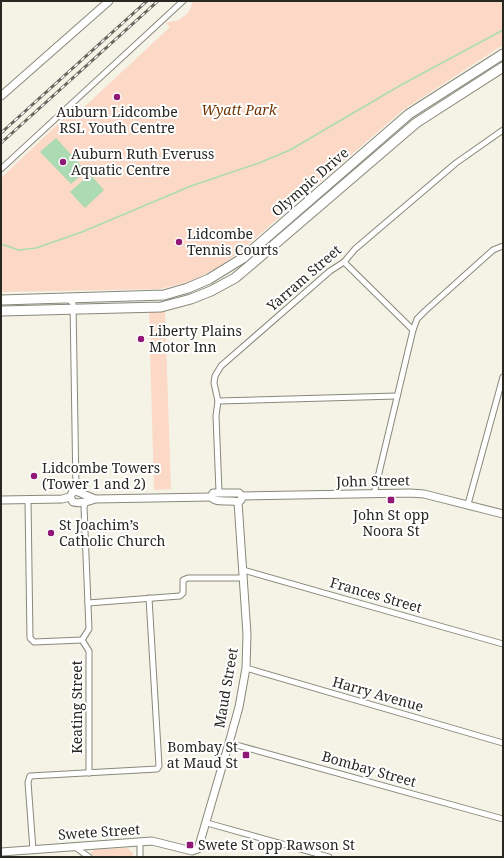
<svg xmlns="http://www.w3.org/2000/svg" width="504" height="858" font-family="'Noto Serif',serif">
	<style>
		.green { fill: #fbd9c6 }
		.water { fill: #acdbb3 }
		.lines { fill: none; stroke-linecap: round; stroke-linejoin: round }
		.stream { stroke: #acdbb3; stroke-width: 1.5 }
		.street-casing { stroke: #89887c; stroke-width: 7 }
		.secondary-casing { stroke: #89887c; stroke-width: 9 }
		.highway-casing { stroke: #89887c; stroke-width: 11 }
		.street { stroke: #fff; stroke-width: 5 }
		.secondary { stroke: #fff; stroke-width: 7 }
		.highway { stroke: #fff; stroke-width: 9 }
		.rail-casing { stroke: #67665e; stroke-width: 3 }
		.rail { stroke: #fff; stroke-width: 1.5; stroke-dasharray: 4.5; stroke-linecap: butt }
		.poi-dot { fill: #901877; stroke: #fff; stroke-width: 1.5 }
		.labels { text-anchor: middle; stroke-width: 4; stroke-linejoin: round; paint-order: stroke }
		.park-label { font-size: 14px; font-style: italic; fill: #703300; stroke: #fff }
		.poi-label { font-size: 14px; fill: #282722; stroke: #fff; text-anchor: start }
		.street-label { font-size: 14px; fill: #282722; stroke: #fff }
	</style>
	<rect width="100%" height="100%" fill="#f4f3e6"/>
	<g class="green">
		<path d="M193 1H503V45L403 110 237 254 212 271 188 282 160 289 1 292V178L78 105 82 109 170 27 166 23 179 20 189 12Z"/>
		<path d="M149 311H165L171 489 154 490Z"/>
		<path d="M127 848 133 853V857H95L90 853 95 849Z"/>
	</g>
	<g class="water">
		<path d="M56 138 86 171 71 184 40 152Z"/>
		<path d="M90 174 104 190 85 208 70 192Z"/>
	</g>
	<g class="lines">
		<path class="stream" d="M1 244 19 250 36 248 82 232 191 186 259 163 290 150 401 85 503 30"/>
		<defs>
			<g id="street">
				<path d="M1 169 183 1"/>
				<path d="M344 262 413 330 374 494"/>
				<path d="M67 299 73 303 76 491"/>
				<path d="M413 330 417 319 425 311 493 250 503 246"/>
				<path d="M218 401 397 396"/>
				<path d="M219 492 216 416 218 401 214 383 215 376 221 366 330 271 344 262 355 249 456 163 503 130"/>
				<path d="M28 500 30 638 34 642 82 640"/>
				<path d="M468 504 503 377"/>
				<path d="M243 570 503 644"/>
				<path d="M88 603 180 596 183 593V580L188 578H243"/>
				<path d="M82 640 89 629 84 507 86 502"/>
				<path d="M82 640 89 651V773"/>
				<path d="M246 668 503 743"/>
				<path d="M229 743 503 819"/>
				<path d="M207 823 329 857"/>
				<path d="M75 847 89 857"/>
				<path d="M33 850 28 782 30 776 157 769 159 766 149 598"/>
				<path d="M140 857V842"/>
			</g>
			<g id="secondary">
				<path d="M1 96 109 1"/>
				<path d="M242 496 410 493 424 494 503 514"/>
				<path d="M211 497C216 504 230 499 238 502L241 500"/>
				<path d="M211 497 213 493H239L242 496"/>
				<path d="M95 499C87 502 80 504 73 502L70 497 72 493 76 491 95 499 211 497"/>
				<path d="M1 500 62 499 70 497"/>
				<path d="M1 852 152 841 192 851 198 849 229 743 239 707 246 668 247 634 238 502"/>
			</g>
			<g id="highway">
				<path d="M1 300 164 295 188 288 209 279 243 258 409 114 503 54"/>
				<path d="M1 311 161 307 191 299 211 291 235 278 254 262 416 123 503 67"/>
			</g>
		</defs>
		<use href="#street" class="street-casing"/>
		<use href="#secondary" class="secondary-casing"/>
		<use href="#highway" class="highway-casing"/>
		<use href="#street" class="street"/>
		<use href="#secondary" class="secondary"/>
		<use href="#highway" class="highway"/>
		<defs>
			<g id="rail">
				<path d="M1 133 147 1"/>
				<path d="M1 143 158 1"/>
			</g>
		</defs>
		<use href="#rail" class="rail-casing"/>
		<use href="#rail" class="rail"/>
	</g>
	<g class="poi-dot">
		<circle cx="117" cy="97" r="4"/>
		<circle cx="63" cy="162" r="4"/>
		<circle cx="179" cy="242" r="4"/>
		<circle cx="141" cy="339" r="4"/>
		<circle cx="34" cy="476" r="4"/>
		<rect x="387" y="496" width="8" height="8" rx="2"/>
		<circle cx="51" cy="533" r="4"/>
		<rect x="242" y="751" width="8" height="8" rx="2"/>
		<rect x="186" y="841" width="8" height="8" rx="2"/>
	</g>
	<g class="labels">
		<g class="park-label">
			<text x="239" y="115">Wyatt Park</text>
		</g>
		<g class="poi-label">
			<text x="117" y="117" text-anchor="middle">Auburn Lidcombe<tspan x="117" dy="16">RSL Youth Centre</tspan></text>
			<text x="71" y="159">Auburn Ruth Everuss<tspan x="71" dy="16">Aquatic Centre</tspan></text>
			<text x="187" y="239">Lidcombe<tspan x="187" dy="16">Tennis Courts</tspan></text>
			<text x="149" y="336">Liberty Plains<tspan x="149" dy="16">Motor Inn</tspan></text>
			<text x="42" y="473">Lidcombe Towers<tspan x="42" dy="16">(Tower 1 and 2)</tspan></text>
			<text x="391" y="520" text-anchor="middle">John St opp<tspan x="391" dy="16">Noora St</tspan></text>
			<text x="59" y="530">St Joachim’s<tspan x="59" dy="16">Catholic Church</tspan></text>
			<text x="238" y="752" text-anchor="end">Bombay St<tspan x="238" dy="16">at Maud St</tspan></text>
			<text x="198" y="850">Swete St opp Rawson St</text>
		</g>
		<g class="street-label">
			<text transform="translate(310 182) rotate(-41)" y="5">Olympic Drive</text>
			<text transform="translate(304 278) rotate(-41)" y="5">Yarram Street</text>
			<text transform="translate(373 481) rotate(-1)" y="5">John Street</text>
			<text transform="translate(376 595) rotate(16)" y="5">Frances Street</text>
			<text transform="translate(226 688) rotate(-80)" y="5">Maud Street</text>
			<text transform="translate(378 694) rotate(16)" y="5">Harry Avenue</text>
			<text transform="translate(77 707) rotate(-90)" y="5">Keating Street</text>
			<text transform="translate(369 769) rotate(16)" y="5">Bombay Street</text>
			<text transform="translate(99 832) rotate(-4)" y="5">Swete Street</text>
		</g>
	</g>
	<rect width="504" height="858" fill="none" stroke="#282722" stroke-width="4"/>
</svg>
